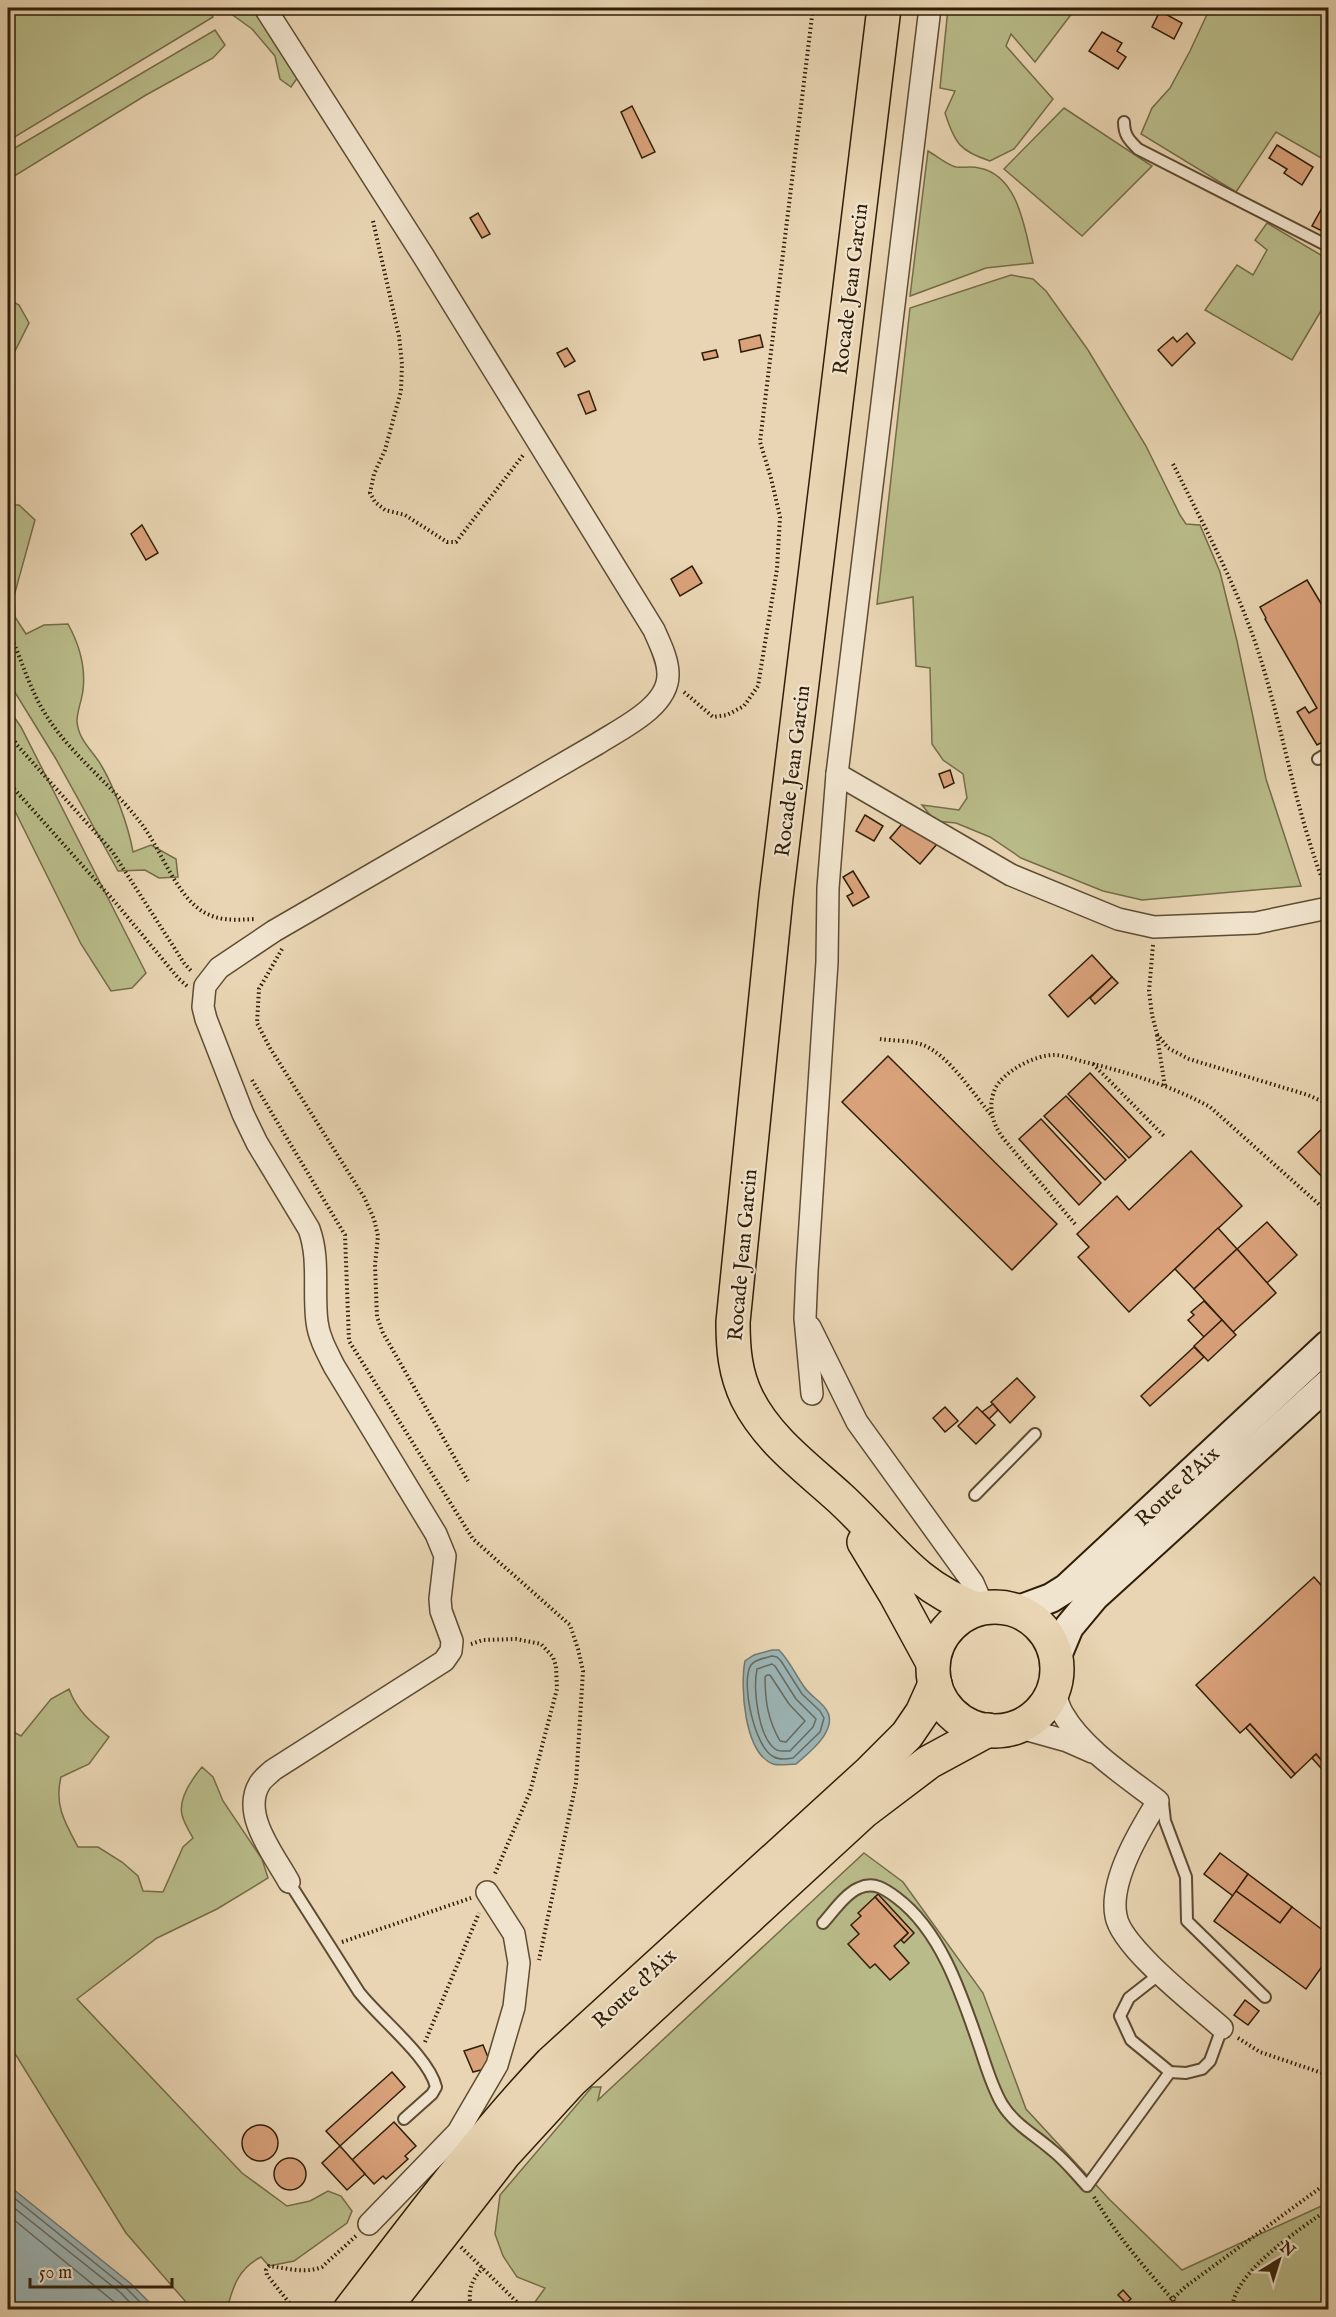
<svg xmlns="http://www.w3.org/2000/svg" width="1336" height="2317" font-family="'IM FELL English',serif">
	<style>
		.green { fill: #b9bc8a; stroke: #746d48; stroke-width: 1.5 }
		.water { fill: #9cb6b7; stroke: #707971; stroke-width: 1.5 }
		.lines { fill: none; stroke-linecap: round; stroke-linejoin: round }
		.shore { stroke: #666a5f; stroke-width: 1.5 }
		.building { fill: #daa27b; stroke: #2f1e07; stroke-width: 1.5 }
		.service-casing { stroke: #5e4c32; stroke-width: 14 }
		.minor-casing { stroke: #5e4c32; stroke-width: 24 }
		.secondary-casing { stroke: #2f1e07; stroke-width: 32 }
		.primary-casing { stroke: #2f1e07; stroke-width: 36 }
		.path { stroke: #2f1e07; stroke-width: 4; stroke-dasharray: 1.5 3; stroke-linecap: butt }
		.service { stroke: #f1e4ce; stroke-width: 10 }
		.minor { stroke: #f1e4ce; stroke-width: 21 }
		.secondary { stroke: #f1e4ce; stroke-width: 28 }
		.primary { stroke: #e9d5b3; stroke-width: 33 }
		.labels { text-anchor: middle; stroke-width: 4.5; stroke-linejoin: round; paint-order: stroke }
		.street-label { font-size: 21px; fill: #2f1e07; stroke: #f1e4ce }
	</style>
	<rect width="100%" height="100%" fill="#e9d5b3"/>
	<filter id="stains"><feTurbulence type="fractalNoise" baseFrequency=".00333" numOctaves="4"/><feColorMatrix values="0 0 0 0 .2 0 0 0 0 .09 0 0 0 0 .02 0 0 0 .5 -.17"/></filter>
	<radialGradient id="worn" r=".72"><stop offset=".6" stop-color="#630" stop-opacity="0"/><stop offset="1" stop-color="#630" stop-opacity=".3"/></radialGradient>
	<g class="green">
		<path d="M8 8H205L213 17 8 141Z"/>
		<path d="M223 8H258L298 77 291 87 280 79 275 56 252 29Z"/>
		<path d="M948 8H1076L1035 62 1011 34 1006 46 1053 99 1014 149 990 161C960 151 955 144 945 113L955 91 940 88Z"/>
		<path d="M1210 8H1328V153L1323 159 1276 132 1236 192 1141 134 1152 108 1170 88 1190 51Z"/>
		<path d="M215 30 225 45 213 58 146 95 8 180V152Z"/>
		<path d="M1064 108 1152 166 1082 236 1004 169Z"/>
		<path d="M928 151C937 156 947 165 956 167 964 168 972 166 979 168 1019 175 1025 231 1033 263L986 268 910 296Z"/>
		<path d="M1267 223 1321 255 1328 264V299L1292 360 1205 310 1237 265 1253 275 1267 250 1255 240Z"/>
		<path d="M1011 275 1033 279 1046 291 1088 350 1146 446 1180 515 1186 524 1200 525 1220 572 1237 641 1266 779 1301 886 1142 900 1103 891 1021 858 990 837 956 823 935 821 922 805 959 810 967 798 963 774 943 760 932 744 930 668 916 666 913 597 877 604 910 308Z"/>
		<path d="M8 299 19 305 29 323 8 365Z"/>
		<path d="M8 505H19L35 520 14 596 15 617 26 634 44 625 68 624C79 644 86 665 83 690 82 700 77 711 77 721 78 740 93 751 101 765 114 786 129 828 133 852L151 845 176 859 178 877 159 878 145 870 118 871 56 759 8 681Z"/>
		<path d="M8 708 21 727 146 973 132 988 111 991 81 944 8 797Z"/>
		<path d="M69 1689C77 1711 92 1723 109 1737L89 1764 61 1777C54 1805 65 1823 78 1847H98L122 1862 138 1876 143 1891 163 1892 183 1847 193 1838C189 1831 184 1823 182 1815 178 1798 192 1779 202 1767L213 1777 223 1801 262 1859 268 1878 217 1909 157 1938 77 1999 242 2173 287 2206 310 2201 328 2191 341 2196 352 2211 347 2223 294 2261 269 2266 261 2257C239 2268 233 2286 227 2309H192L126 2233 14 2052 8 2029V1729L21 1736 51 1699Z"/>
		<path d="M864 1853 903 1882 983 1993 1026 2109 1109 2199 1182 2270 1328 2203V2309H530L545 2288 517 2277 503 2256 495 2234 500 2195 592 2087H601L598 2100Z"/>
	</g>
	<g class="water">
		<path d="M772 1650H779C790 1661 796 1676 805 1688 811 1696 820 1701 825 1708 841 1728 810 1752 796 1764 789 1764 779 1766 773 1764 744 1753 740 1686 745 1661L754 1655Z"/>
		<path d="M8 2185 130 2283 156 2309H8Z"/>
	</g>
	<g class="lines">
		<g class="shore">
			<path d="M772 1656 777 1657 781 1661 802 1694 820 1711 824 1718 820 1732 793 1758C787 1759 779 1760 774 1757 755 1749 740 1682 751 1665 755 1659 766 1658 772 1656Z"/>
			<path d="M772 1664 775 1666 796 1699 816 1719 813 1727 790 1751C785 1751 779 1752 775 1749 758 1736 753 1689 757 1669Z"/>
			<path d="M767 1675H770L789 1704 805 1721 786 1742 780 1741C768 1720 765 1701 765 1677Z"/>
			<path d="M8 2193 126 2288 148 2310"/>
			<path d="M8 2203 121 2293 137 2310"/>
			<path d="M8 2215 124 2310"/>
		</g>
	</g>
	<g class="building">
		<path d="M1160 11 1182 23 1174 39 1152 27Z"/>
		<path d="M1102 32 1122 43 1117 51 1126 57 1118 69 1089 51Z"/>
		<path d="M632 106 655 152 642 158 621 112Z"/>
		<path d="M1277 145 1313 167 1302 185 1284 173 1287 169 1269 158Z"/>
		<path d="M1328 197V234L1312 226Z"/>
		<path d="M478 213 490 234 482 238 470 218Z"/>
		<path d="M1187 333 1195 343 1172 366 1158 350 1173 337 1177 342Z"/>
		<path d="M760 335 763 347 741 352 739 340Z"/>
		<path d="M567 348 575 361 565 367 557 353Z"/>
		<path d="M716 350 718 357 704 360 702 353Z"/>
		<path d="M589 391 596 410 586 414 578 395Z"/>
		<path d="M142 525 158 553 146 560 131 534Z"/>
		<path d="M692 566 702 583 680 596 671 579Z"/>
		<path d="M1307 580 1328 615V739L1317 745 1297 712 1305 707 1309 713 1317 708 1265 619 1266 618 1260 607Z"/>
		<path d="M950 770 954 783 944 788 939 774Z"/>
		<path d="M865 815 883 826 874 841 856 831Z"/>
		<path d="M907 818 937 844 920 864 890 838Z"/>
		<path d="M853 871 869 897 853 906 847 896 853 893 843 877Z"/>
		<path d="M1092 955 1112 977 1068 1017 1049 995Z"/>
		<path d="M1112 977 1118 983 1095 1004 1090 998Z"/>
		<path d="M888 1056 1057 1224 1012 1270 842 1102Z"/>
		<path d="M1090 1073 1151 1137 1129 1158 1068 1094Z"/>
		<path d="M1066 1096 1126 1160 1105 1180 1044 1116Z"/>
		<path d="M1041 1119 1101 1183 1079 1205 1019 1139Z"/>
		<path d="M1328 1123V1183L1298 1152Z"/>
		<path d="M1191 1151 1242 1206 1129 1312 1078 1257 1089 1247 1077 1234 1117 1196 1129 1210Z"/>
		<path d="M1267 1222 1297 1255 1267 1283 1237 1249Z"/>
		<path d="M1218 1228 1237 1249 1194 1289 1175 1269Z"/>
		<path d="M1237 1249 1276 1293 1233 1332 1194 1289Z"/>
		<path d="M1204 1301 1222 1320 1204 1337 1188 1320 1194 1315 1191 1312Z"/>
		<path d="M1222 1320 1236 1335 1208 1361 1194 1346Z"/>
		<path d="M1194 1347 1204 1357 1150 1406 1141 1396Z"/>
		<path d="M1017 1378 1035 1397 1010 1423 991 1402Z"/>
		<path d="M993 1404 998 1410 989 1419 982 1412Z"/>
		<path d="M945 1407 958 1421 945 1432 933 1418Z"/>
		<path d="M977 1407 995 1425 976 1444 958 1426Z"/>
		<path d="M1314 1577 1328 1593V1768L1316 1754 1295 1774 1250 1724 1240 1733 1196 1685Z"/>
		<path d="M1250 1724 1295 1774 1291 1778 1246 1728Z"/>
		<path d="M1316 1754 1328 1768V1776L1312 1758Z"/>
		<path d="M1220 1853 1248 1874 1233 1896 1204 1874Z"/>
		<path d="M1248 1874 1292 1907 1280 1923 1236 1891Z"/>
		<path d="M1236 1891 1280 1923 1292 1907 1328 1934V1958L1306 1989 1214 1921Z"/>
		<path d="M878 1894 914 1933 904 1943 901 1940 908 1933 875 1897Z"/>
		<path d="M875 1897 908 1933 894 1946 909 1963 890 1980 875 1964 870 1968 848 1944 859 1934 851 1925 861 1916 858 1913Z"/>
		<path d="M1245 2000 1259 2011 1248 2025 1234 2015Z"/>
		<path d="M483 2045 492 2067 473 2072 464 2051Z"/>
		<path d="M392 2072 405 2087 340 2146 326 2131Z"/>
		<path d="M394 2122 416 2146 405 2156 408 2159 386 2179 383 2176 374 2184 352 2160Z"/>
		<circle cx="260" cy="2143" r="18"/>
		<path d="M340 2146 365 2174 347 2190 322 2163Z"/>
		<circle cx="290" cy="2174" r="16"/>
		<path d="M1123 2290 1131 2299 1126 2303 1118 2295Z"/>
	</g>
	<g class="lines">
		<defs>
			<g id="service">
				<path d="M1124 122C1124 135 1129 140 1138 149L1328 246"/>
				<path d="M1318 759 1328 753"/>
				<path d="M975 1495 1035 1434"/>
				<path d="M1163 1803 1165 1821 1186 1877 1187 1921 1265 1997"/>
				<path d="M289 1882 359 1992C379 2018 429 2057 436 2087L432 2094 404 2119"/>
				<path d="M823 1923C833 1912 845 1894 859 1888 874 1881 885 1889 897 1898 942 1932 962 1996 980 2048 986 2066 992 2087 1002 2104 1014 2124 1035 2135 1052 2150 1065 2160 1076 2174 1087 2186L1170 2072"/>
				<path d="M1161 1973 1129 1998 1120 2016 1131 2040 1170 2072 1186 2073 1202 2069 1210 2061 1222 2028"/>
			</g>
			<g id="minor">
				<path d="M265 8 424 257 654 630C660 644 668 659 668 674 669 707 620 729 597 744L274 931 219 968 205 986 203 1007 206 1019 243 1114 257 1143 309 1229C320 1259 313 1291 317 1322 319 1338 327 1352 334 1366L436 1534 445 1556 440 1599 441 1611 452 1641 451 1651 444 1661 273 1770C269 1774 263 1778 260 1783 240 1814 275 1856 289 1882"/>
				<path d="M837 774 1011 875 1118 919 1154 927 1256 923 1328 908"/>
				<path d="M810 1327 857 1422 963 1569 973 1583 984 1608"/>
				<path d="M812 1394 805 1318 807 1271 827 962 828 888 837 774 930 8"/>
				<path d="M1054 1688C1056 1696 1058 1706 1063 1714 1083 1749 1127 1777 1158 1801 1140 1830 1109 1881 1116 1916 1121 1947 1196 2005 1222 2028"/>
				<path d="M1017 1727 1067 1741 1092 1752"/>
				<path d="M369 2224 458 2132 497 2065 514 2007 519 1963 514 1934 487 1892"/>
			</g>
			<g id="secondary">
				<path d="M1016 1611 1051 1598 1067 1588 1328 1345"/>
				<path d="M1056 1658 1069 1627 1094 1597 1328 1384"/>
			</g>
			<g id="primary">
				<path d="M884 8 776 897 733 1322C733 1349 735 1373 747 1398 768 1440 806 1467 840 1498 889 1543 910 1584 976 1609"/>
				<path d="M864 1542 896 1595 933 1663"/>
				<circle cx="995" cy="1669" r="62"/>
				<path d="M350 2310C415 2226 478 2140 551 2063L870 1772 907 1735 922 1713 935 1684"/>
				<path d="M383 2310 505 2153 571 2081 863 1812 929 1762 988 1730"/>
			</g>
		</defs>
		<use href="#service" class="service-casing"/>
		<use href="#minor" class="minor-casing"/>
		<use href="#secondary" class="secondary-casing"/>
		<use href="#primary" class="primary-casing"/>
		<g class="path">
			<path d="M373 221 399 336 402 364 401 391 385 450 374 474 370 493 375 502 385 510 405 515 447 542H456L524 454"/>
			<path d="M1173 464C1204 526 1238 588 1259 654 1284 731 1296 816 1327 891"/>
			<path d="M12 639C23 664 31 692 46 715 71 755 111 784 140 822 160 847 173 889 199 909 217 922 235 920 256 919"/>
			<path d="M684 692 713 717 727 715 744 706 758 686 777 569 780 517 771 478 760 442 813 8"/>
			<path d="M8 730 17 745 112 851 184 963 192 972"/>
			<path d="M8 782 115 902 179 979 187 986"/>
			<path d="M1153 945 1149 991 1152 1015 1157 1034 1168 1048 1189 1059 1308 1095 1328 1104"/>
			<path d="M282 949 259 989 257 1023 270 1048 364 1197 374 1219 378 1236 375 1265 377 1317 383 1333 468 1481"/>
			<path d="M1157 1035 1165 1087"/>
			<path d="M880 1039C893 1041 910 1040 923 1045 949 1055 974 1095 992 1116"/>
			<path d="M1093 1064 1165 1137"/>
			<path d="M252 1080 345 1235 349 1341 473 1539 570 1625 578 1649 583 1671 576 1783 539 1960"/>
			<path d="M1075 1224 1003 1138C992 1123 987 1105 996 1087 1006 1070 1035 1055 1054 1055 1064 1055 1076 1060 1085 1062 1127 1072 1172 1086 1210 1107L1322 1207 1328 1210"/>
			<path d="M471 1644 483 1640 516 1639 541 1644 553 1657 556 1666 557 1689 530 1792 494 1876"/>
			<path d="M342 1942 471 1898"/>
			<path d="M1238 2038 1260 2052 1328 2075"/>
			<path d="M425 2042 479 1913"/>
			<path d="M1094 2197C1118 2238 1150 2274 1182 2310"/>
			<path d="M461 2247 525 2310"/>
			<path d="M295 2310 267 2275 266 2270 269 2266C286 2268 305 2274 322 2267L357 2235"/>
			<path d="M471 2310C468 2292 470 2281 483 2268"/>
			<path d="M1161 2310 1185 2287 1328 2182"/>
			<path d="M1232 2310C1233 2271 1300 2230 1328 2209"/>
		</g>
		<use href="#service" class="service"/>
		<use href="#minor" class="minor"/>
		<use href="#secondary" class="secondary"/>
		<use href="#primary" class="primary"/>
	</g>
	<g class="labels">
		<g class="street-label">
			<text transform="translate(850 289) rotate(-83)" y="7">Rocade Jean Garcin</text>
			<text transform="translate(792 771) rotate(-83)" y="7">Rocade Jean Garcin</text>
			<text transform="translate(742 1255) rotate(-85)" y="7">Rocade Jean Garcin</text>
			<text transform="translate(1177 1486) rotate(-43)" y="7">Route d'Aix</text>
			<text transform="translate(634 1988) rotate(-43)" y="7">Route d'Aix</text>
		</g>
	</g>
	<rect width="1336" height="2317" fill="none" stroke="#e9d5b3" stroke-width="30"/>
	<rect x="9" y="9" width="1318" height="2299" fill="none" stroke="#2f1e07" stroke-width="3"/>
	<rect x="15" y="15" width="1306" height="2287" fill="none" stroke="#2f1e07" stroke-width="1.5"/>
	<g transform="translate(1279 2260) rotate(38)" stroke="#f1e4ce" stroke-width="4.5" paint-order="stroke">
	<path d="M0-4.5L10 22L0 15L-10 22Z" fill="#2f1e07"/>
	<text y="-9" font-size="16" font-weight="bold" text-anchor="middle" fill="#2f1e07">N</text>
	</g>
	<path d="M30 2278v9h142v-9" fill="none" stroke="#2f1e07" stroke-width="3"/>
	<text x="39" y="2278" font-size="18" fill="#2f1e07" stroke="#f1e4ce" stroke-width="4.5" paint-order="stroke">50 m</text>
	<rect width="100%" height="100%" filter="url(#stains)"/>
	<rect width="100%" height="100%" fill="url(#worn)"/>
</svg>
